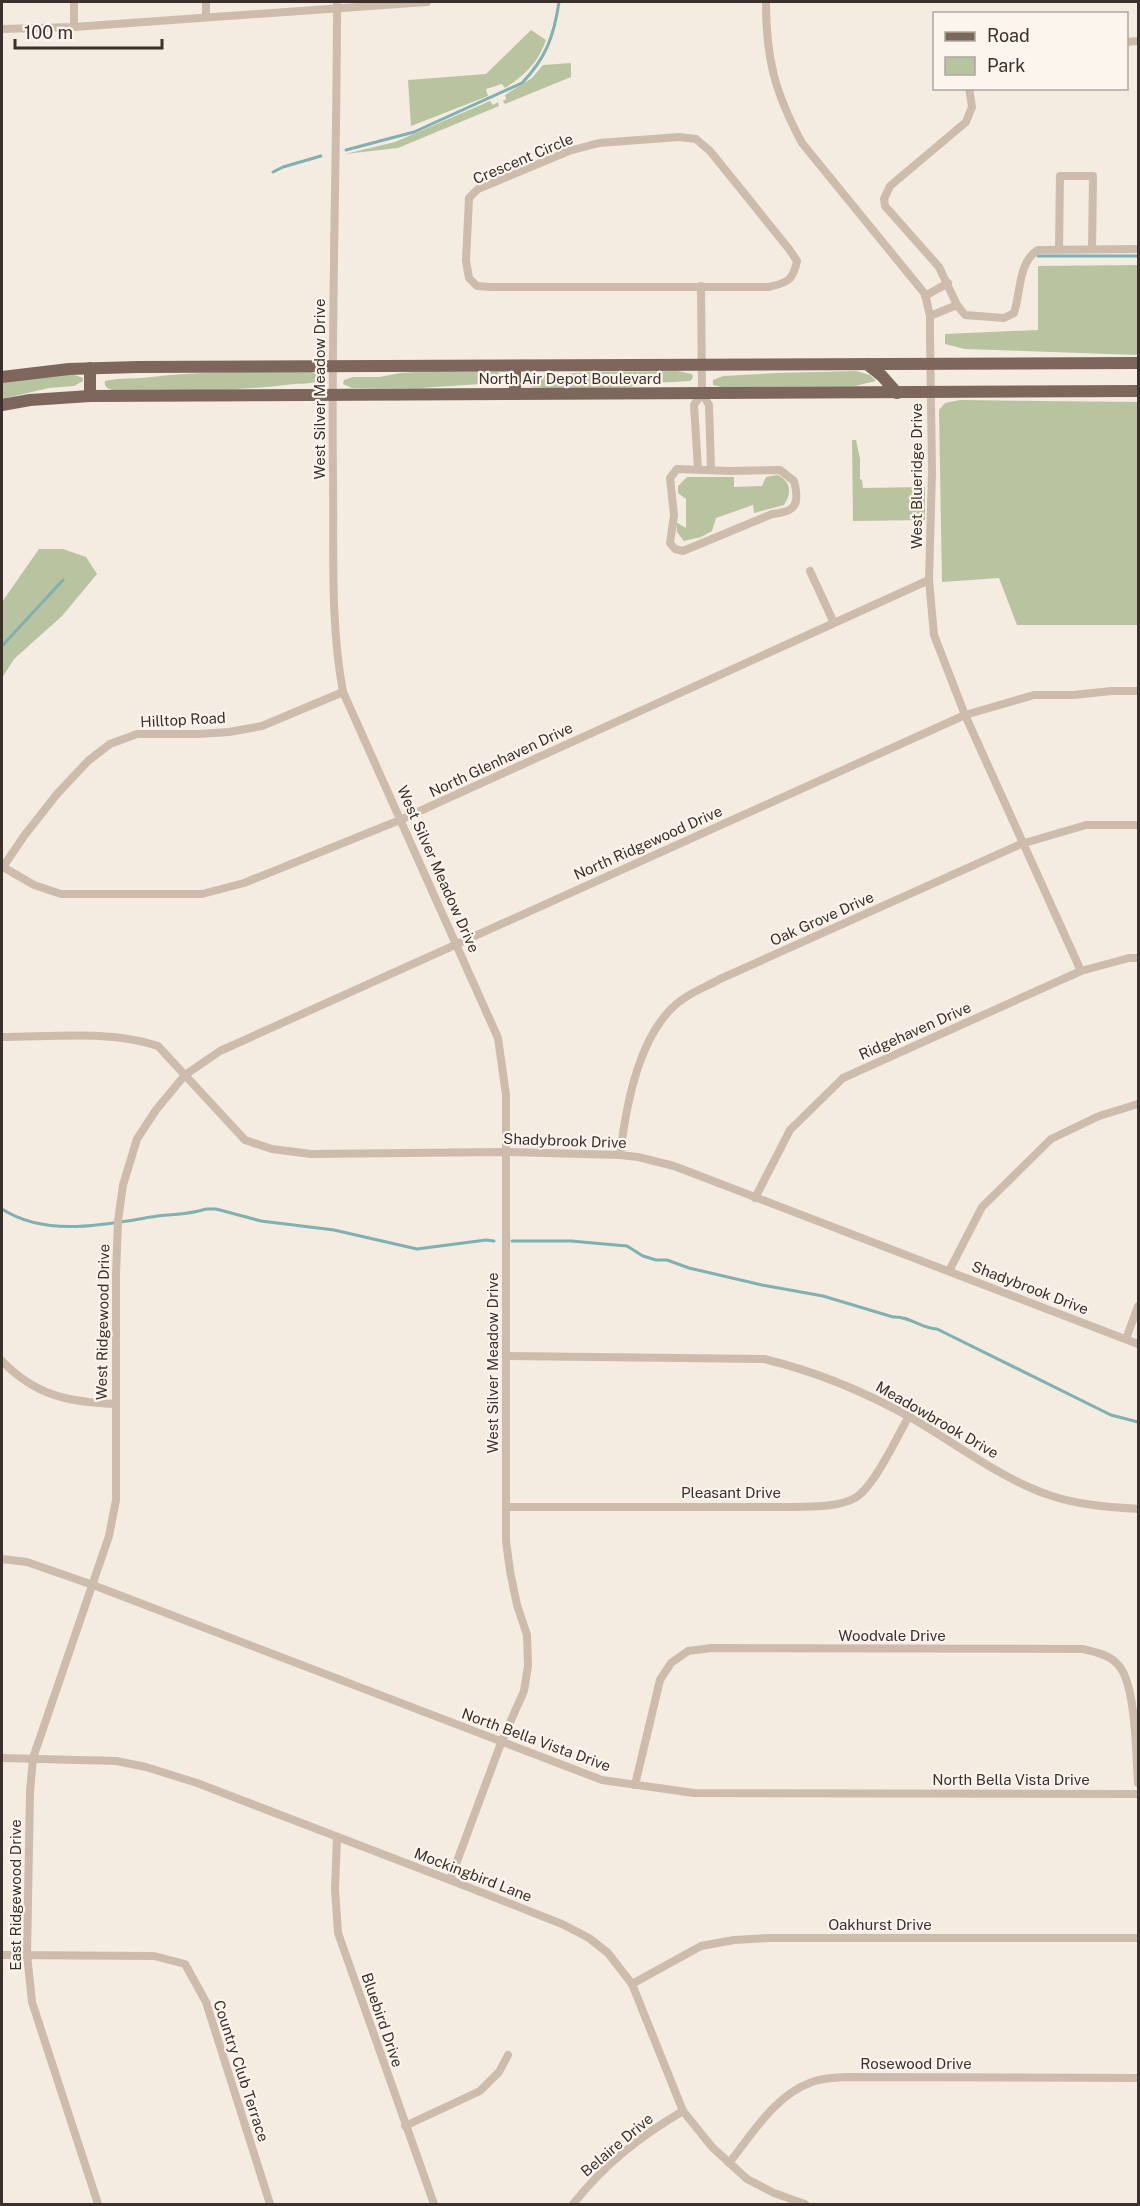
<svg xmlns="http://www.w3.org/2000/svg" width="1140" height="2206" font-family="'Public Sans',sans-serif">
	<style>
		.green { fill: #b8c4a0 }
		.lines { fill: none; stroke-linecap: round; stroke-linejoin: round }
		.stream { stroke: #7fb0b2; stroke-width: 3 }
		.minor { stroke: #cdbbac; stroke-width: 8 }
		.primary { stroke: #7d675c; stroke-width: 12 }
		.labels { text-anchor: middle; stroke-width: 4.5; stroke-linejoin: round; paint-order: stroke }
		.street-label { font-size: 15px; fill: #3b302b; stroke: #fbf5ee }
	</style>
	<rect width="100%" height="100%" fill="#f4ebe1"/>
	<g class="green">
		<path d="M531 30 546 40C538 63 525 75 505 88L502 84 486 89 488 96 411 126 408 80 486 74Z"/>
		<path d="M571 63V77L505 104 503 101 506 99 505 95 532 78 543 65Z"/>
		<path d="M490 101 493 105 498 102 499 106 398 148 345 154 395 142Z"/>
		<path d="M1138 265V355L965 349 945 344V334L1038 330V266Z"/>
		<path d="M430 371 498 372 506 379 496 383 420 388H352L343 384 344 380 353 377H379L401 373Z"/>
		<path d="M678 371 692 374 693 378 690 381 654 383 628 387 545 388 531 387 525 381 530 377 536 376 589 372Z"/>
		<path d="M856 371 870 375 876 381 855 386 721 387 713 385V380L723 376 777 373Z"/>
		<path d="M311 372 321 376 322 380C310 385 298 383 285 385 228 392 170 390 112 390 107 388 104 387 105 381 117 378 129 379 142 378 198 371 254 372 311 372Z"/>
		<path d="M72 374 83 378V381L74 386 49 388 2 399V382Z"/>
		<path d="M960 400 1138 402V625H1017L999 578 942 582 939 410 945 403Z"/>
		<path d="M852 440H856L860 459V479L862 480 863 488 925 487V520L853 521Z"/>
		<path d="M778 475C791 482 792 493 784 505L754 513 753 505 716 518 712 531 701 537 684 541 677 532 676 522 686 528V499L678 493V486L687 477H734V487L762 486 766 477Z"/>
		<path d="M39 549H63L86 557 97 574 62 616 14 659 2 678V602Z"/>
	</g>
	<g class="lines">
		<g class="stream">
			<path d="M346 150 414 132 522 83C546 58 554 36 559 2"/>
			<path d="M273 172 283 167 321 156"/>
			<path d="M1038 256H1138"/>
			<path d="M2 646 63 580"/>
			<path d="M2 1209C45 1237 103 1225 151 1217 170 1214 189 1215 206 1209H216L261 1221 334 1230 417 1249 486 1240 494 1241"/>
			<path d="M512 1241H571L627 1246 643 1256 656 1260H667L689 1268 762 1285 823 1296 893 1317C910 1316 920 1328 937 1329L1111 1415 1138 1422"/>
		</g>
		<g class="minor">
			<path d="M206 2V16"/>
			<path d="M337 2C337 160 331 320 333 479 334 549 330 622 343 692L498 1038 506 1095V1541L510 1571 517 1605 527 1635 528 1666 524 1691 501 1743 450 1880"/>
			<path d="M766 2C766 59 775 93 802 143L925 294 930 316V336L932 472 929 580 934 635 965 715 1081 971"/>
			<path d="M74 27V2"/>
			<path d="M2 29 74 27 427 2"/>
			<path d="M1126 42 1138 41"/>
			<path d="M969 88 972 107 966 122 890 186 884 199 885 206 939 267 957 305 965 315 1004 318 1014 313C1021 292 1018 262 1038 250L1138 249"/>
			<path d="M679 137 696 139 710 151 789 249 797 261C793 281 787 283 768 287H490L477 286 469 278 466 261 469 198 478 189 569 151 599 143Z"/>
			<path d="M1059 249 1060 176H1093L1092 249"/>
			<path d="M701 286 702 393"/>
			<path d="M925 296 948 283"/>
			<path d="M930 316 957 305"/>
			<path d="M702 393 709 405 711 469"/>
			<path d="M677 469 731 471 780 470 794 481C800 504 796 512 772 514L683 551 675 549 670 543 674 515 670 478Z"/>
			<path d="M698 469 694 405 702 393"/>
			<path d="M810 571 834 623"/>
			<path d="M3 867 24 836 57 794 88 761 110 744 137 734H198L229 732 262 726 343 692"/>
			<path d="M2 868 3 867 34 885 61 894H202L244 883 400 820 929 580"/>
			<path d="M2 1037C50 1037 112 1030 158 1046L245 1140 272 1149 311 1154 505 1152 620 1155 638 1157 674 1166 1138 1344"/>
			<path d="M620 1155C626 1106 639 1029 683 999 694 991 708 986 720 979L1021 844 1086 825H1138"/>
			<path d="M755 1198 790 1130 843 1078 1081 971 1129 958H1138"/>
			<path d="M949 1271 982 1207 1051 1139 1099 1116 1138 1104"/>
			<path d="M1126 1339 1138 1306"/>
			<path d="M506 1356 764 1359C814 1371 863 1391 908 1416 956 1443 1000 1479 1052 1496 1079 1505 1110 1507 1138 1509"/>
			<path d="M2 1361C36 1396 69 1402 115 1404"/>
			<path d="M507 1507H790C810 1506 836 1508 855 1498 874 1487 897 1437 909 1416"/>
			<path d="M2 1559 27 1562 93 1585 602 1780 694 1793 1138 1794"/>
			<path d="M2 1758 116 1761 146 1767 197 1783 450 1880 562 1924 589 1938 608 1953 632 1984 683 2111 712 2147 747 2179 774 2193 805 2204"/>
			<path d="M635 1785 660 1680 671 1663 688 1651 712 1648 1082 1649C1096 1652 1111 1655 1120 1667 1136 1689 1136 1754 1138 1783"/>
			<path d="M337 1838 335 1889 338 1933 434 2204"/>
			<path d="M2 1955 154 1956 185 1964 206 2002 270 2204"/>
			<path d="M632 1984 701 1946 734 1940 770 1938H1138"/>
			<path d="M405 2126 480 2091 499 2072 508 2055"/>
			<path d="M729 2163C753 2133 775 2095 812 2082 822 2078 835 2078 845 2077L1138 2078"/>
			<path d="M98 2204 32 2002 27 1954 30 1792 33 1758 109 1536 116 1500V1275L118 1221 123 1185 137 1139 156 1110 185 1075 220 1051 965 715 1034 695H1073L1112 691H1138"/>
			<path d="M573 2204C605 2164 639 2137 683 2111"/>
		</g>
		<g class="primary">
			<path d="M867 364 882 376 897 393"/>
			<path d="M515 366V394"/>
			<path d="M90 368V396"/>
			<path d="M2 377 69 369 137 367 1138 363"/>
			<path d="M2 405 30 400 90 396 1138 391"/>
		</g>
	</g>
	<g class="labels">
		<g class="street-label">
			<text transform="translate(523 159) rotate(-23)" y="5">Crescent Circle</text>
			<text x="570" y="384">North Air Depot Boulevard</text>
			<text transform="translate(320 389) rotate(-90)" y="5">West Silver Meadow Drive</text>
			<text transform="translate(917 476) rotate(-90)" y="5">West Blueridge Drive</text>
			<text transform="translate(183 720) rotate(-3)" y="5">Hilltop Road</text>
			<text transform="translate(501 760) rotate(-25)" y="5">North Glenhaven Drive</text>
			<text transform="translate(648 843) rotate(-24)" y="5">North Ridgewood Drive</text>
			<text transform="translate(438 869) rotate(66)" y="5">West Silver Meadow Drive</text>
			<text transform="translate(822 919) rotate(-24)" y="5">Oak Grove Drive</text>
			<text transform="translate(915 1031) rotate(-24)" y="5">Ridgehaven Drive</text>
			<text transform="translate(565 1141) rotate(2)" y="5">Shadybrook Drive</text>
			<text transform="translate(1030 1288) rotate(21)" y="5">Shadybrook Drive</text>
			<text transform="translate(103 1322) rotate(-89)" y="5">West Ridgewood Drive</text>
			<text transform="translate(493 1363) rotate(-90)" y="5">West Silver Meadow Drive</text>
			<text transform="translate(937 1420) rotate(30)" y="5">Meadowbrook Drive</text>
			<text x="731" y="1498">Pleasant Drive</text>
			<text x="892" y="1641">Woodvale Drive</text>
			<text transform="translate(536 1740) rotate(20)" y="5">North Bella Vista Drive</text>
			<text x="1011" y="1785">North Bella Vista Drive</text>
			<text transform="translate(473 1875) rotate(21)" y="5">Mockingbird Lane</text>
			<text transform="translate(16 1895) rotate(-90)" y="5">East Ridgewood Drive</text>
			<text x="880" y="1930">Oakhurst Drive</text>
			<text transform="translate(382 2020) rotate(71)" y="5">Bluebird Drive</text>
			<text x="916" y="2069">Rosewood Drive</text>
			<text transform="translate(241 2071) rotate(72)" y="5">Country Club Terrace</text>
			<text transform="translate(617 2145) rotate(-40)" y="5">Belaire Drive</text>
		</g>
	</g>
	<rect width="1140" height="2206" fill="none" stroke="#3b302b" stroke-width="6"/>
	<rect x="933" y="12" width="195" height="78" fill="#fbf5ee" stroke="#aea6a0" stroke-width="1.5"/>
	<rect x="945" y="32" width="30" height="9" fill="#7d675c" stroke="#aea6a0" stroke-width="1.5"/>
	<text x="987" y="42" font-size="18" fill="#3b302b">Road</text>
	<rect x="945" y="57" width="30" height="18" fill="#b8c4a0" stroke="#aea6a0" stroke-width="1.5"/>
	<text x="987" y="72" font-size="18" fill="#3b302b">Park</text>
	<path d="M15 39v9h147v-9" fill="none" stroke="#3b302b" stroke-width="3"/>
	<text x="24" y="39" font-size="18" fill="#3b302b" stroke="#fbf5ee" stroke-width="4.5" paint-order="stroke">100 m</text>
</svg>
